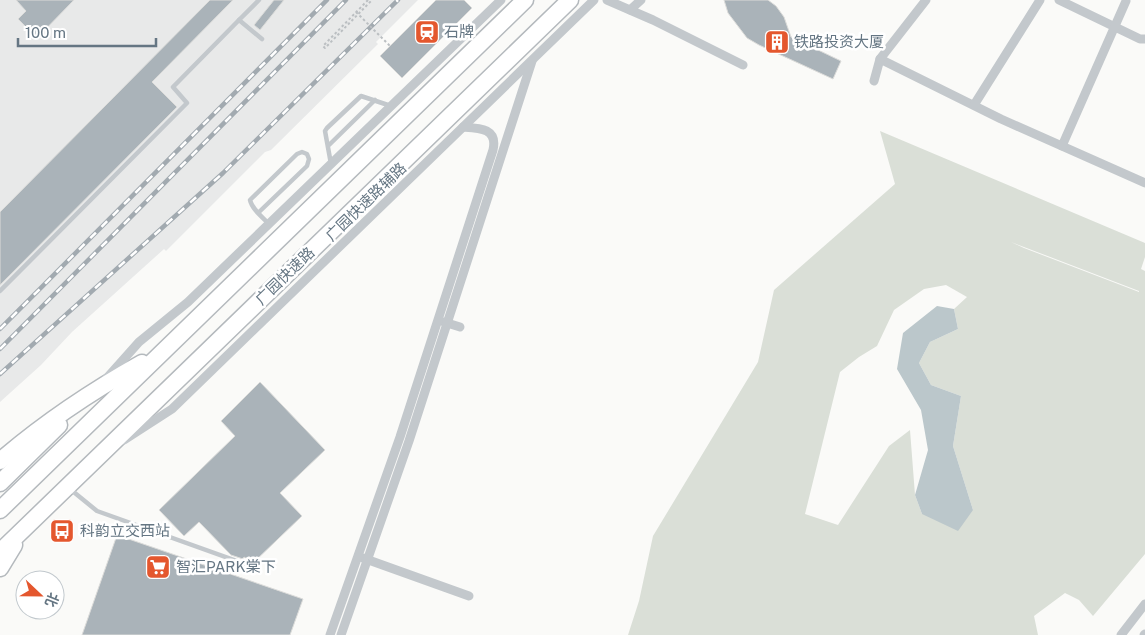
<svg xmlns="http://www.w3.org/2000/svg" width="1145" height="635" font-family="'Public Sans','Noto Sans SC',sans-serif">
	<style>
		.built { fill: #e8e9e9 }
		.green { fill: #dadfd7; fill-rule: evenodd }
		.water { fill: #bbc7cb }
		.building { fill: #aab3b9; stroke: #dcdcda }
		.lines { fill: none; stroke-linecap: round; stroke-linejoin: round }
		.highway-casing { stroke: #b4b9bd; stroke-width: 19 }
		.path { stroke: #bbbfc2; stroke-width: 2; stroke-dasharray: 2.5 2.5; stroke-linecap: butt }
		.lane { stroke: #c3c8cc; stroke-width: 4.5 }
		.street { stroke: #c3c8cc; stroke-width: 9 }
		.highway { stroke: #fff; stroke-width: 16 }
		.rail-casing { stroke: #a2aab0; stroke-width: 4.5 }
		.rail { stroke: #fff; stroke-width: 2.5; stroke-dasharray: 8; stroke-linecap: butt }
		.path-bridge { stroke: #bbbfc2; stroke-width: 2; stroke-dasharray: 2.5 2.5; stroke-linecap: butt }
		.labels { text-anchor: middle; stroke-width: 5; stroke-linejoin: round; paint-order: stroke }
		.poi-label { font-size: 15px; fill: #657683; stroke: #fff; text-anchor: start }
		.street-label { font-size: 15px; fill: #657683; stroke: #fff }
	</style>
	<rect width="100%" height="100%" fill="#fafaf8"/>
	<path class="built" d="M0 0H418L376 42 378 44 271 150 265 152 166 251 164 249 72 332 41 365 0 402Z"/>
	<path class="green" d="M880 131 1145 243V257L1141 269 1145 271V554L1093 616 1079 600 1065 593 1034 616 1038 635H628L639 601 653 536 758 362 774 290 895 184ZM1011 242 1139 291V292L1024 248ZM946 285 967 297 954 309 958 329 930 342 919 363 931 385 961 396 953 446 973 510 922 514 915 495 910 430 889 446 838 525 805 514 840 372 859 357 877 346 894 310 924 289Z"/>
	<path class="water" d="M937 306 954 309 958 329 930 342 919 363 931 385 961 396 953 446 973 510 958 531 922 514 915 495 928 450 921 410 897 369 903 333Z"/>
	<g class="building">
		<path d="M16 0H74L37 38 18 19 26 11Z"/>
		<path d="M210 0H233L152 82 177 107 0 285V212Z"/>
		<path d="M274 0H284L260 30 254 25Z"/>
		<path d="M436 0H464L472 8 402 78 380 56Z"/>
		<path d="M724 0H768L776 6 784 17 791 37 841 61 833 79 759 45 747 38 728 13Z"/>
		<path d="M260 382 325 450 280 493 302 516 253 563 244 557 243 559 231 555 199 522 184 536 159 510 235 436 221 421Z"/>
		<path d="M117 535 303 599 290 635H82Z"/>
	</g>
	<g class="lines">
		<defs>
			<g id="highway">
				<path d="M0 461C44 423 92 391 142 363"/>
				<path d="M0 483 59 425"/>
				<path d="M0 510 525 0"/>
				<path d="M0 552 570 0"/>
				<path d="M0 568 14 545"/>
			</g>
		</defs>
		<use href="#highway" class="highway-casing"/>
		<path class="path" d="M368 0 323 46 325 48 372 0"/>
		<g class="lane">
			<path d="M259 0 239 20 262 39"/>
			<path d="M329 145 375 100"/>
			<path d="M331 164 325 131 327 128 361 96 391 106"/>
			<path d="M258 213 307 166 309 159 307 154 302 152 297 154 250 200C252 209 262 217 269 224"/>
			<path d="M0 291 187 103 173 87 239 20"/>
			<path d="M70 489 97 511 256 568"/>
		</g>
		<g class="street">
			<path d="M607 0 653 20 743 65"/>
			<path d="M1059 0 1140 39H1145"/>
			<path d="M630 10 641 0"/>
			<path d="M880 59 1001 119 1145 183"/>
			<path d="M874 81 880 59 926 0"/>
			<path d="M974 105 1040 0"/>
			<path d="M1062 146 1126 1"/>
			<path d="M444 322 460 327"/>
			<path d="M106 379 139 342 188 302 501 0"/>
			<path d="M124 440 172 409 594 0"/>
			<path d="M363 558 469 596"/>
			<path d="M330 635 400 437 493 150C498 128 479 128 463 127"/>
			<path d="M341 635 409 441 532 61"/>
			<path d="M1121 635 1145 604"/>
			<path d="M1144 635 1145 634"/>
		</g>
		<use href="#highway" class="highway"/>
		<defs>
			<g id="rail">
				<path d="M0 329 327 0"/>
				<path d="M0 349 346 0"/>
				<path d="M0 374 223 173 398 0"/>
			</g>
		</defs>
		<use href="#rail" class="rail-casing"/>
		<use href="#rail" class="rail"/>
		<path class="path-bridge" d="M356 12 390 46"/>
	</g>
	<defs>
		<symbol id="station-square" viewBox="-11 -11 22 22"><rect x="-9" y="-9" width="18" height="18" rx="4" fill="#e4572e" stroke="#fff"/><path d="M-3-6H3Q5-6 5-4V2Q5 4 3 4L4.5 6H3L1.5 4h-3L-3 6H-4.5L-3 4Q-5 4-5 2V-4Q-5-6-3-6ZM-3.5-4v3h7v-3ZM-3.5 1v1.5H-2V1ZM2 1v1.5H3.5V1Z" fill="#fff"/></symbol>
		<symbol id="building-square" viewBox="-11 -11 22 22"><rect x="-9" y="-9" width="18" height="18" rx="4" fill="#e4572e" stroke="#fff"/><path d="M-4-6H4V6H1V3H-1V6H-4ZM-2.5-4.3h1.7v1.8h-1.7ZM.8-4.3h1.7v1.8H.8ZM-2.5-1h1.7V.8h-1.7ZM.8-1h1.7V.8H.8Z" fill="#fff"/></symbol>
		<symbol id="bus-square" viewBox="-11 -11 22 22"><rect x="-9" y="-9" width="18" height="18" rx="4" fill="#e4572e" stroke="#fff"/><path d="M-5-6H5V4H4V6H2V4H-2V6H-4V4H-5ZM-3.5-4V0h7V-4ZM-3.5 1.2v1.5H-2V1.2ZM2 1.2v1.5H3.5V1.2Z" fill="#fff"/></symbol>
		<symbol id="supermarket-square" viewBox="-11 -11 22 22"><rect x="-9" y="-9" width="18" height="18" rx="4" fill="#e4572e" stroke="#fff"/><path d="M-6-5.5h2.5l.6 2H6L4.5 2H-2.5L-4.4-4H-6ZM-1.5 3.2a1.3 1.3 0 1 0 .1 0ZM3 3.2a1.3 1.3 0 1 0 .1 0Z" fill="#fff"/></symbol>
	</defs>
	<g fill-rule="evenodd">
		<use href="#station-square" x="413" y="18" width="28" height="28"/>
		<use href="#building-square" x="763" y="28" width="28" height="28"/>
		<use href="#bus-square" x="48" y="517" width="28" height="28"/>
		<use href="#supermarket-square" x="144" y="553" width="28" height="28"/>
	</g>
	<g class="labels">
		<g class="poi-label">
			<text x="444" y="37">石牌</text>
			<text x="794" y="47">铁路投资大厦</text>
			<text x="80" y="536">科韵立交西站</text>
			<text x="176" y="572">智汇PARK棠下</text>
		</g>
		<g class="street-label">
			<text transform="translate(366 202) rotate(-44)" y="5">广园快速路辅路</text>
			<text transform="translate(285 276) rotate(-44)" y="5">广园快速路</text>
		</g>
	</g>
	<g transform="translate(40 595) rotate(112)"><circle r="24" fill="#ffffff" stroke="#c1c8cd"/>
	<path d="M0-4L9 19L0 12L-9 19Z" fill="#e4572e"/>
	<text y="-8" font-size="14" font-weight="bold" text-anchor="middle" fill="#657683">北</text>
	</g>
	<path d="M18 38v8h138v-8" fill="none" stroke="#657683" stroke-width="2.5"/>
	<text x="25" y="38" font-size="15" fill="#657683" stroke="#ffffff" stroke-width="4" paint-order="stroke">100 m</text>
</svg>
